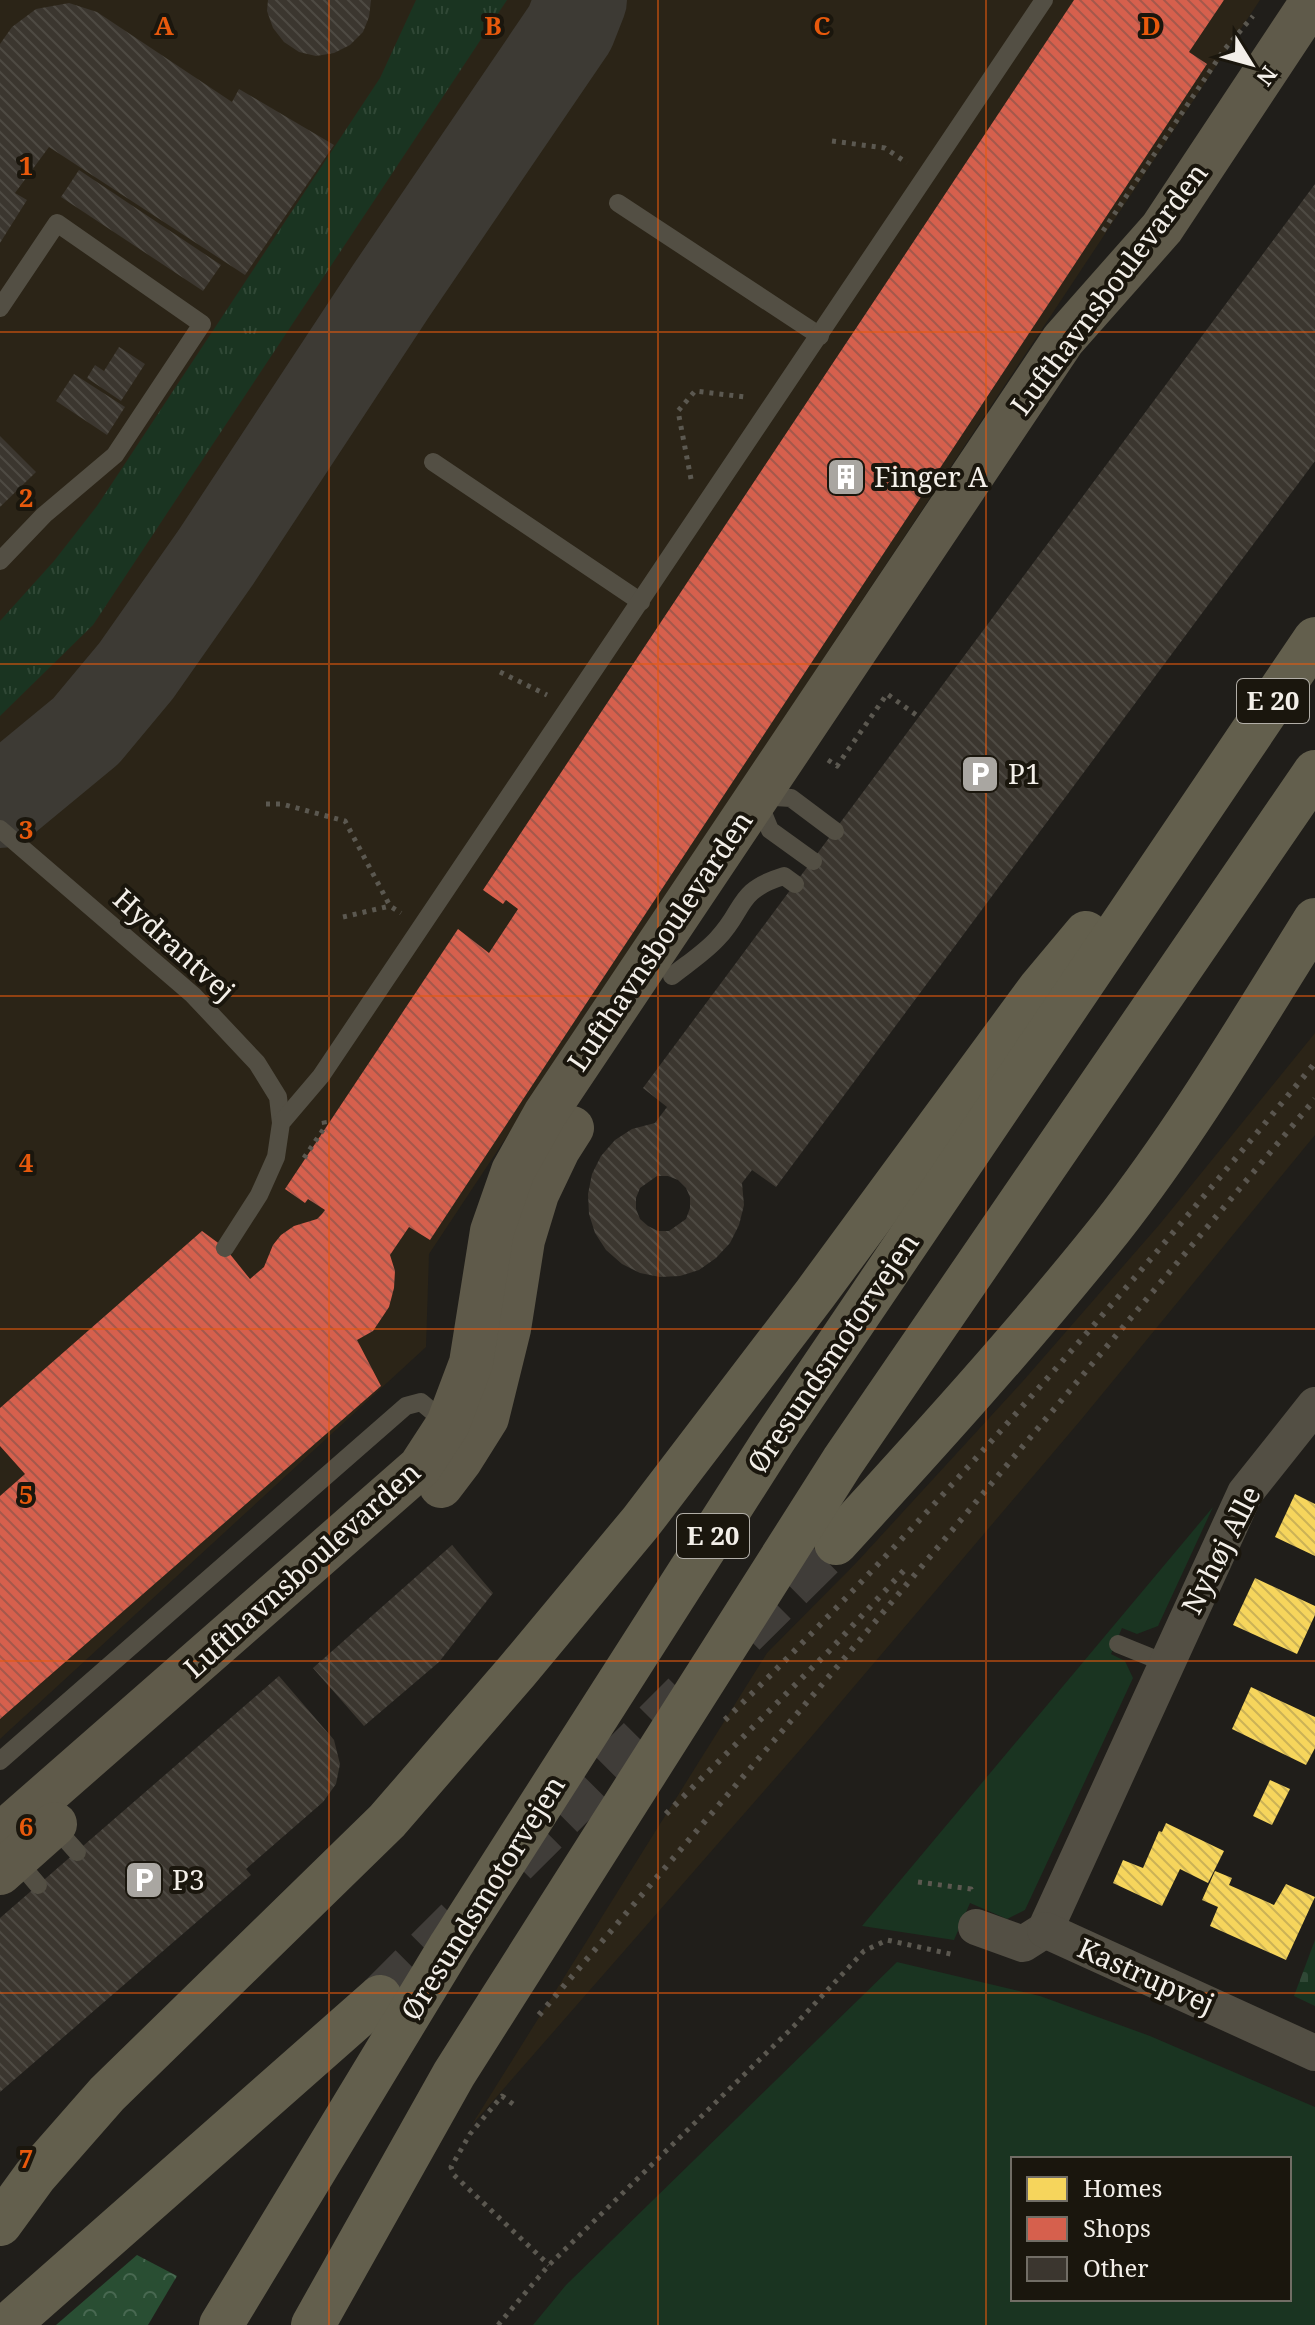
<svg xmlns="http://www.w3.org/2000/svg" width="1315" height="2325" font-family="'Noto Serif',serif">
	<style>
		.built { fill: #2b2417 }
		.grass { fill: url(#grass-tufts) }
		.forest { fill: url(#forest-crowns) }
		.cemetery { fill: url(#cemetery-stones) }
		.park { fill: #1a3421; fill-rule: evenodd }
		.homes { fill: url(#homes-back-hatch) }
		.shops { fill: url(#shops-back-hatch) }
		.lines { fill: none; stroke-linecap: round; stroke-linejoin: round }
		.taxiway { stroke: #3d3a34; stroke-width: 92 }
		.building { fill: url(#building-back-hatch); fill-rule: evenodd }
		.highway-tunnel { stroke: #403d39; stroke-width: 44; stroke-dasharray: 44 22; stroke-linecap: butt }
		.path { stroke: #5b5850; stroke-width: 5; stroke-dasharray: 4 6; stroke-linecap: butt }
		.lane { stroke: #534f44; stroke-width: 18 }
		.street { stroke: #534f44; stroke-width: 36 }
		.secondary { stroke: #5f5a4a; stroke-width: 44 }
		.highway { stroke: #635f4d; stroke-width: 44 }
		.rail { stroke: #5a564f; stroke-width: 6; stroke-dasharray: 4 8; stroke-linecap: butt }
		.grid { fill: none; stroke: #e8590c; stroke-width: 2; stroke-opacity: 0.55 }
		.labels { text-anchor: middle; stroke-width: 8; stroke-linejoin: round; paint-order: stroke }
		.shield { fill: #1a160d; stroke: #b2aea7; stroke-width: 2 }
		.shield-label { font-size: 26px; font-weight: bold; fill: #f3efe9 }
		.street-label { font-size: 28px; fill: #f3efe9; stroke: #1a160d }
		.poi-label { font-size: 28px; fill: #f3efe9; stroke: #1a160d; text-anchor: start }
		.grid-label { font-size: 26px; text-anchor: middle; font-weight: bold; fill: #e8590c; stroke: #1a160d; stroke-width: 8; stroke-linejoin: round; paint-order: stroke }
	</style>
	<defs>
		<pattern id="grass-tufts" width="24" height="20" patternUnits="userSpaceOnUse" patternTransform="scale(2)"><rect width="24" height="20" fill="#1a3421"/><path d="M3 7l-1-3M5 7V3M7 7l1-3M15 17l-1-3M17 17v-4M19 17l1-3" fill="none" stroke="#304836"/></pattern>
		<pattern id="forest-crowns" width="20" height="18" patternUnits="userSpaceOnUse" patternTransform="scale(2)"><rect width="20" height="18" fill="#294e33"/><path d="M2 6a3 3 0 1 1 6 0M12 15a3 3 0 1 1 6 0" fill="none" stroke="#486851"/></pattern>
		<pattern id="cemetery-stones" width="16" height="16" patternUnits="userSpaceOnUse" patternTransform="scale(2)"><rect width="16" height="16" fill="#1a3421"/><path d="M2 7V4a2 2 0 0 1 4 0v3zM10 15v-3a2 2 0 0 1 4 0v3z" fill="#304836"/></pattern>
		<pattern id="homes-back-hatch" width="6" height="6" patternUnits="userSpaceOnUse" patternTransform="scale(2)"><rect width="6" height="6" fill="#f6d55c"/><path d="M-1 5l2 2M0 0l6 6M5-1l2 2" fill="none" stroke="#cbb256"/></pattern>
		<pattern id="shops-back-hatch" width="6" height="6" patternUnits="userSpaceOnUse" patternTransform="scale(2)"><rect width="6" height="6" fill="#d6604d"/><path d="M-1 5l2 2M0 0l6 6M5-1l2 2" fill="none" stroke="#a5584b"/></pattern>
		<pattern id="building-back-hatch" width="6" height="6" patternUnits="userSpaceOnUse" patternTransform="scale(2)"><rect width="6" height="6" fill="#3b362f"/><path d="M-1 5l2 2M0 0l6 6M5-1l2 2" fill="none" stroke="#4e4a43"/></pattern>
	</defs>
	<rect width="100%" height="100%" fill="#201e1a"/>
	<g class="built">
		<path d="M0 0H1260L429 1254 426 1347 0 1739Z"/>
		<path d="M1315 1033V1135L1080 1421 806 1743 471 2126 767 1653 857 1562 1023 1381 1159 1225Z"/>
	</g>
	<path class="grass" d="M416 0H507L93 625 0 716V621L54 561 97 506 380 78Z"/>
	<path class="forest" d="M137 2255 177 2276 148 2325H56Z"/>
	<path class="cemetery" d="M1315 1940V2006L1294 1996Z"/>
	<g class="park">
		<path d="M1213 1507 1158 1626 1137 1634 1122 1628 1111 1654 1125 1661 1133 1678 1025 1910 1007 1919 970 1903 954 1940 862 1926Z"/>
		<path d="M897 1962 1040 1996 1150 2036 1315 2107V2325H533L566 2285ZM1013 2159H1289V2299H1013Z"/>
	</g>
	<g class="homes">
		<path d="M1295 1494 1315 1504V1556L1275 1537Z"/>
		<path d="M1255 1578 1315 1606V1615L1297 1654 1233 1625Z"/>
		<path d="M1251 1687 1315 1717V1748L1306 1765 1232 1729Z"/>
		<path d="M1270 1780 1290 1789 1272 1825 1253 1816Z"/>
		<path d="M1166 1823 1224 1851 1208 1883 1180 1869 1162 1906 1113 1883 1123 1860 1143 1868 1159 1831 1162 1832Z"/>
		<path d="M1215 1871 1232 1878 1229 1885 1274 1905 1286 1884 1315 1897 1286 1960 1210 1926 1218 1907 1202 1900Z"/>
	</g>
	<path class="shops" d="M1074 0H1224L1189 52 1207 64 430 1240 409 1227 390 1255 395 1271 394 1288 389 1307 373 1331 357 1340 381 1386 0 1719V1496L25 1474 0 1446V1408L202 1231 225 1248 250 1279 264 1267 273 1245 281 1235 294 1226 317 1219 322 1214 325 1210 308 1199 305 1203 285 1189 458 929 489 953 518 909 506 900 503 904 483 890Z"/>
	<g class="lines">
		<path class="taxiway" d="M0 802 86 731 136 671 216 557 391 291 570 28 581 0"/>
	</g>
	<g class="building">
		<path d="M268 0H371L369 17 363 32 350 45 334 53 316 56 299 52 284 42 273 28 267 11Z"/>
		<path d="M69 3 97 12 232 102 239 89 334 145 245 275 49 147 15 193 27 200 0 243V44L12 27 36 9Z"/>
		<path d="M79 170 221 265 203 291 61 197Z"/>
		<path d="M1315 184V461L776 1187 752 1170 742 1183 744 1205 739 1225 730 1243 716 1258 699 1270 680 1276 660 1277 640 1273 622 1264 606 1250 595 1233 589 1214 588 1194 592 1174 601 1156 615 1140 632 1129 655 1123 667 1107 643 1088ZM657 1176H668L678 1180 686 1188 690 1197V1208L686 1219 669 1231H658L648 1226 640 1219 636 1209V1198L640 1188Z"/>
		<path d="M119 347 145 364 121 401 87 378 95 365 104 371Z"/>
		<path d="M74 374 125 407 107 435 56 401Z"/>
		<path d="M0 436 36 472 0 507Z"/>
		<path d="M452 1545 493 1593 439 1662 364 1726 313 1668Z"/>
		<path d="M279 1676 334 1740 340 1764 336 1784 323 1802 246 1869 251 1875 0 2092V1918Z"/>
	</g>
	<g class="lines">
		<g class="highway-tunnel">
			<path d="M744 1634 836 1543"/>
			<path d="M515 1863 684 1694"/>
			<path d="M380 1997 457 1920"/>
		</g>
		<g class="path">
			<path d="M832 141 885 148 907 163"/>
			<path d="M1103 231 1224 50 1253 16"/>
			<path d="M691 479 678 411 695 391 745 397"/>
			<path d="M500 672 547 695"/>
			<path d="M828 760 837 766 887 694 919 717"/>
			<path d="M266 804H282L345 821 390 906 401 913"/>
			<path d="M343 917 390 906"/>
			<path d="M304 1158 325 1127 323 1115"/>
			<path d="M918 1882 971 1889 972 1894"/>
			<path d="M513 2104 502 2096 470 2134 451 2167 454 2175 549 2265"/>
			<path d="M498 2325 549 2265 792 2028 864 1951 887 1940 955 1955"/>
		</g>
		<g class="lane">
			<path d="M618 203 820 336"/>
			<path d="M0 308 57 223 202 324 115 455 44 515 0 561"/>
			<path d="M433 462 641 602"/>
			<path d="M0 829 193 995 257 1063 278 1097 281 1123"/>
			<path d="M813 861 770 830 756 796 791 798 835 831"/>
			<path d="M672 976C687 964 704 953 717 939 746 909 735 891 784 876L795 884"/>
			<path d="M225 1248 259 1195 276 1157 281 1123 321 1076 1044 0"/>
			<path d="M1118 1644 1165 1663"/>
			<path d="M0 1761 406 1406 421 1402 447 1424"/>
			<path d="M52 1824 77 1852"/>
			<path d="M23 1855 27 1872 38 1885"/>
		</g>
		<g class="street">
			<path d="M976 1927 1023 1944 1045 1930"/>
			<path d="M1045 1930 1245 1493 1315 1405"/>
			<path d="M1045 1930 1315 2053"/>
		</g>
		<g class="secondary">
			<path d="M441 1486 460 1461 487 1418 509 1329 523 1240 537 1194 558 1150 572 1128"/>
			<path d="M0 1835 420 1467 448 1424 471 1363 492 1231 513 1171 545 1114 1063 340 1162 228 1313 0"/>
			<path d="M0 1873 55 1824"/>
		</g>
		<g class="highway">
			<path d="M836 1543C930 1440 1024 1337 1111 1228 1187 1131 1250 1024 1315 920"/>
			<path d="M0 2224 35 2176 107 2094 387 1821 517 1671 641 1522 815 1294 1040 988 1086 933"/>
			<path d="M8 2325 380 1997"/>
			<path d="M221 2325 451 1945 775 1438 1315 639"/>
			<path d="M313 2325 454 2074 843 1461 1315 772"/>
		</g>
		<g class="rail">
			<path d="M725 1720C936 1514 1127 1290 1315 1063"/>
			<path d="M666 1814 830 1650 909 1565"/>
			<path d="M539 2015 843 1660 1315 1099"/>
		</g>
	</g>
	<path class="grid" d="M329 0V2325M658 0V2325M986 0V2325M0 332H1315M0 664H1315M0 996H1315M0 1329H1315M0 1661H1315M0 1993H1315"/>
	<defs>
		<symbol id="building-square" viewBox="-11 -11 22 22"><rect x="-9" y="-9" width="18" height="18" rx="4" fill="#a9a6a1" stroke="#1a160d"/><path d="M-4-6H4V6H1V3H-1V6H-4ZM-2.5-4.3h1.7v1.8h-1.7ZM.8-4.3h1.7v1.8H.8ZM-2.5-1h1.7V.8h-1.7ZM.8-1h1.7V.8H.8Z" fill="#fff"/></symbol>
		<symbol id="parking-square" viewBox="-11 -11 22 22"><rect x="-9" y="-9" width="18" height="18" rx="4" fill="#a9a6a1" stroke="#1a160d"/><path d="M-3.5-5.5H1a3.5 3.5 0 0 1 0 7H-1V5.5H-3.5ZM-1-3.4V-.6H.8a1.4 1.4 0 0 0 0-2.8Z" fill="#fff"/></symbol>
	</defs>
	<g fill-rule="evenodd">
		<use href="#building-square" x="824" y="455" width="44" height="44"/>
		<use href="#parking-square" x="958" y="752" width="44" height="44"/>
		<use href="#parking-square" x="122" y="1858" width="44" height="44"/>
	</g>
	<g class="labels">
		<g class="shield">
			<rect x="1237" y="679" width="72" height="44" rx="6"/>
			<rect x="677" y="1514" width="72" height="44" rx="6"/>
		</g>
		<g class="shield-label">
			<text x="1273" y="710">E 20</text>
			<text x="713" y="1545">E 20</text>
		</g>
		<g class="street-label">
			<text transform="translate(1109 289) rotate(-53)" y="10">Lufthavnsboulevarden</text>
			<text transform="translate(660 941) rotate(-56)" y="10">Lufthavnsboulevarden</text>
			<text transform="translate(174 945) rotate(42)" y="10">Hydrantvej</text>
			<text transform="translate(833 1353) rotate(-56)" y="10">Øresundsmotorvejen</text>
			<text transform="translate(1221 1550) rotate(-63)" y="10">Nyhøj Alle</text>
			<text transform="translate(302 1570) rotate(-42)" y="10">Lufthavnsboulevarden</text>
			<text transform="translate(483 1898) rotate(-58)" y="10">Øresundsmotorvejen</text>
			<text transform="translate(1146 1976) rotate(24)" y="10">Kastrupvej</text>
		</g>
		<g class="poi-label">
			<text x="874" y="487">Finger A</text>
			<text x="1008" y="784">P1</text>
			<text x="172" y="1890">P3</text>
		</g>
	</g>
	<g class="grid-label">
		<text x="164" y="35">A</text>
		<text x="493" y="35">B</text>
		<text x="822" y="35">C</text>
		<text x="1151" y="35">D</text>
		<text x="26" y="175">1</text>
		<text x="26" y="507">2</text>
		<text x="26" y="839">3</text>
		<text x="26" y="1172">4</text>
		<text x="26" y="1504">5</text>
		<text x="26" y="1836">6</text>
		<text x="26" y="2168">7</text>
	</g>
	<rect x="1011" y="2157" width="280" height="144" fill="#1a160d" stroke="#716d65" stroke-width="2"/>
	<rect x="1027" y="2177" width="40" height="24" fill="#f6d55c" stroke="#716d65" stroke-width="2"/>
	<text x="1083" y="2197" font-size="24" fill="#f3efe9">Homes</text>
	<rect x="1027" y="2217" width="40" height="24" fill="#d6604d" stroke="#716d65" stroke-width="2"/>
	<text x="1083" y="2237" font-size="24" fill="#f3efe9">Shops</text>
	<rect x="1027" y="2257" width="40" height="24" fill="#3b362f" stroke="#716d65" stroke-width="2"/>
	<text x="1083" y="2277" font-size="24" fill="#f3efe9">Other</text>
	<g transform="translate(1251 64) rotate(127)" stroke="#1a160d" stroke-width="6" paint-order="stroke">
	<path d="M0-6L14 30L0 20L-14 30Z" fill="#f3efe9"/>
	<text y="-12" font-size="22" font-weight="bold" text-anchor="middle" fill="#f3efe9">N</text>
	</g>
</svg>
